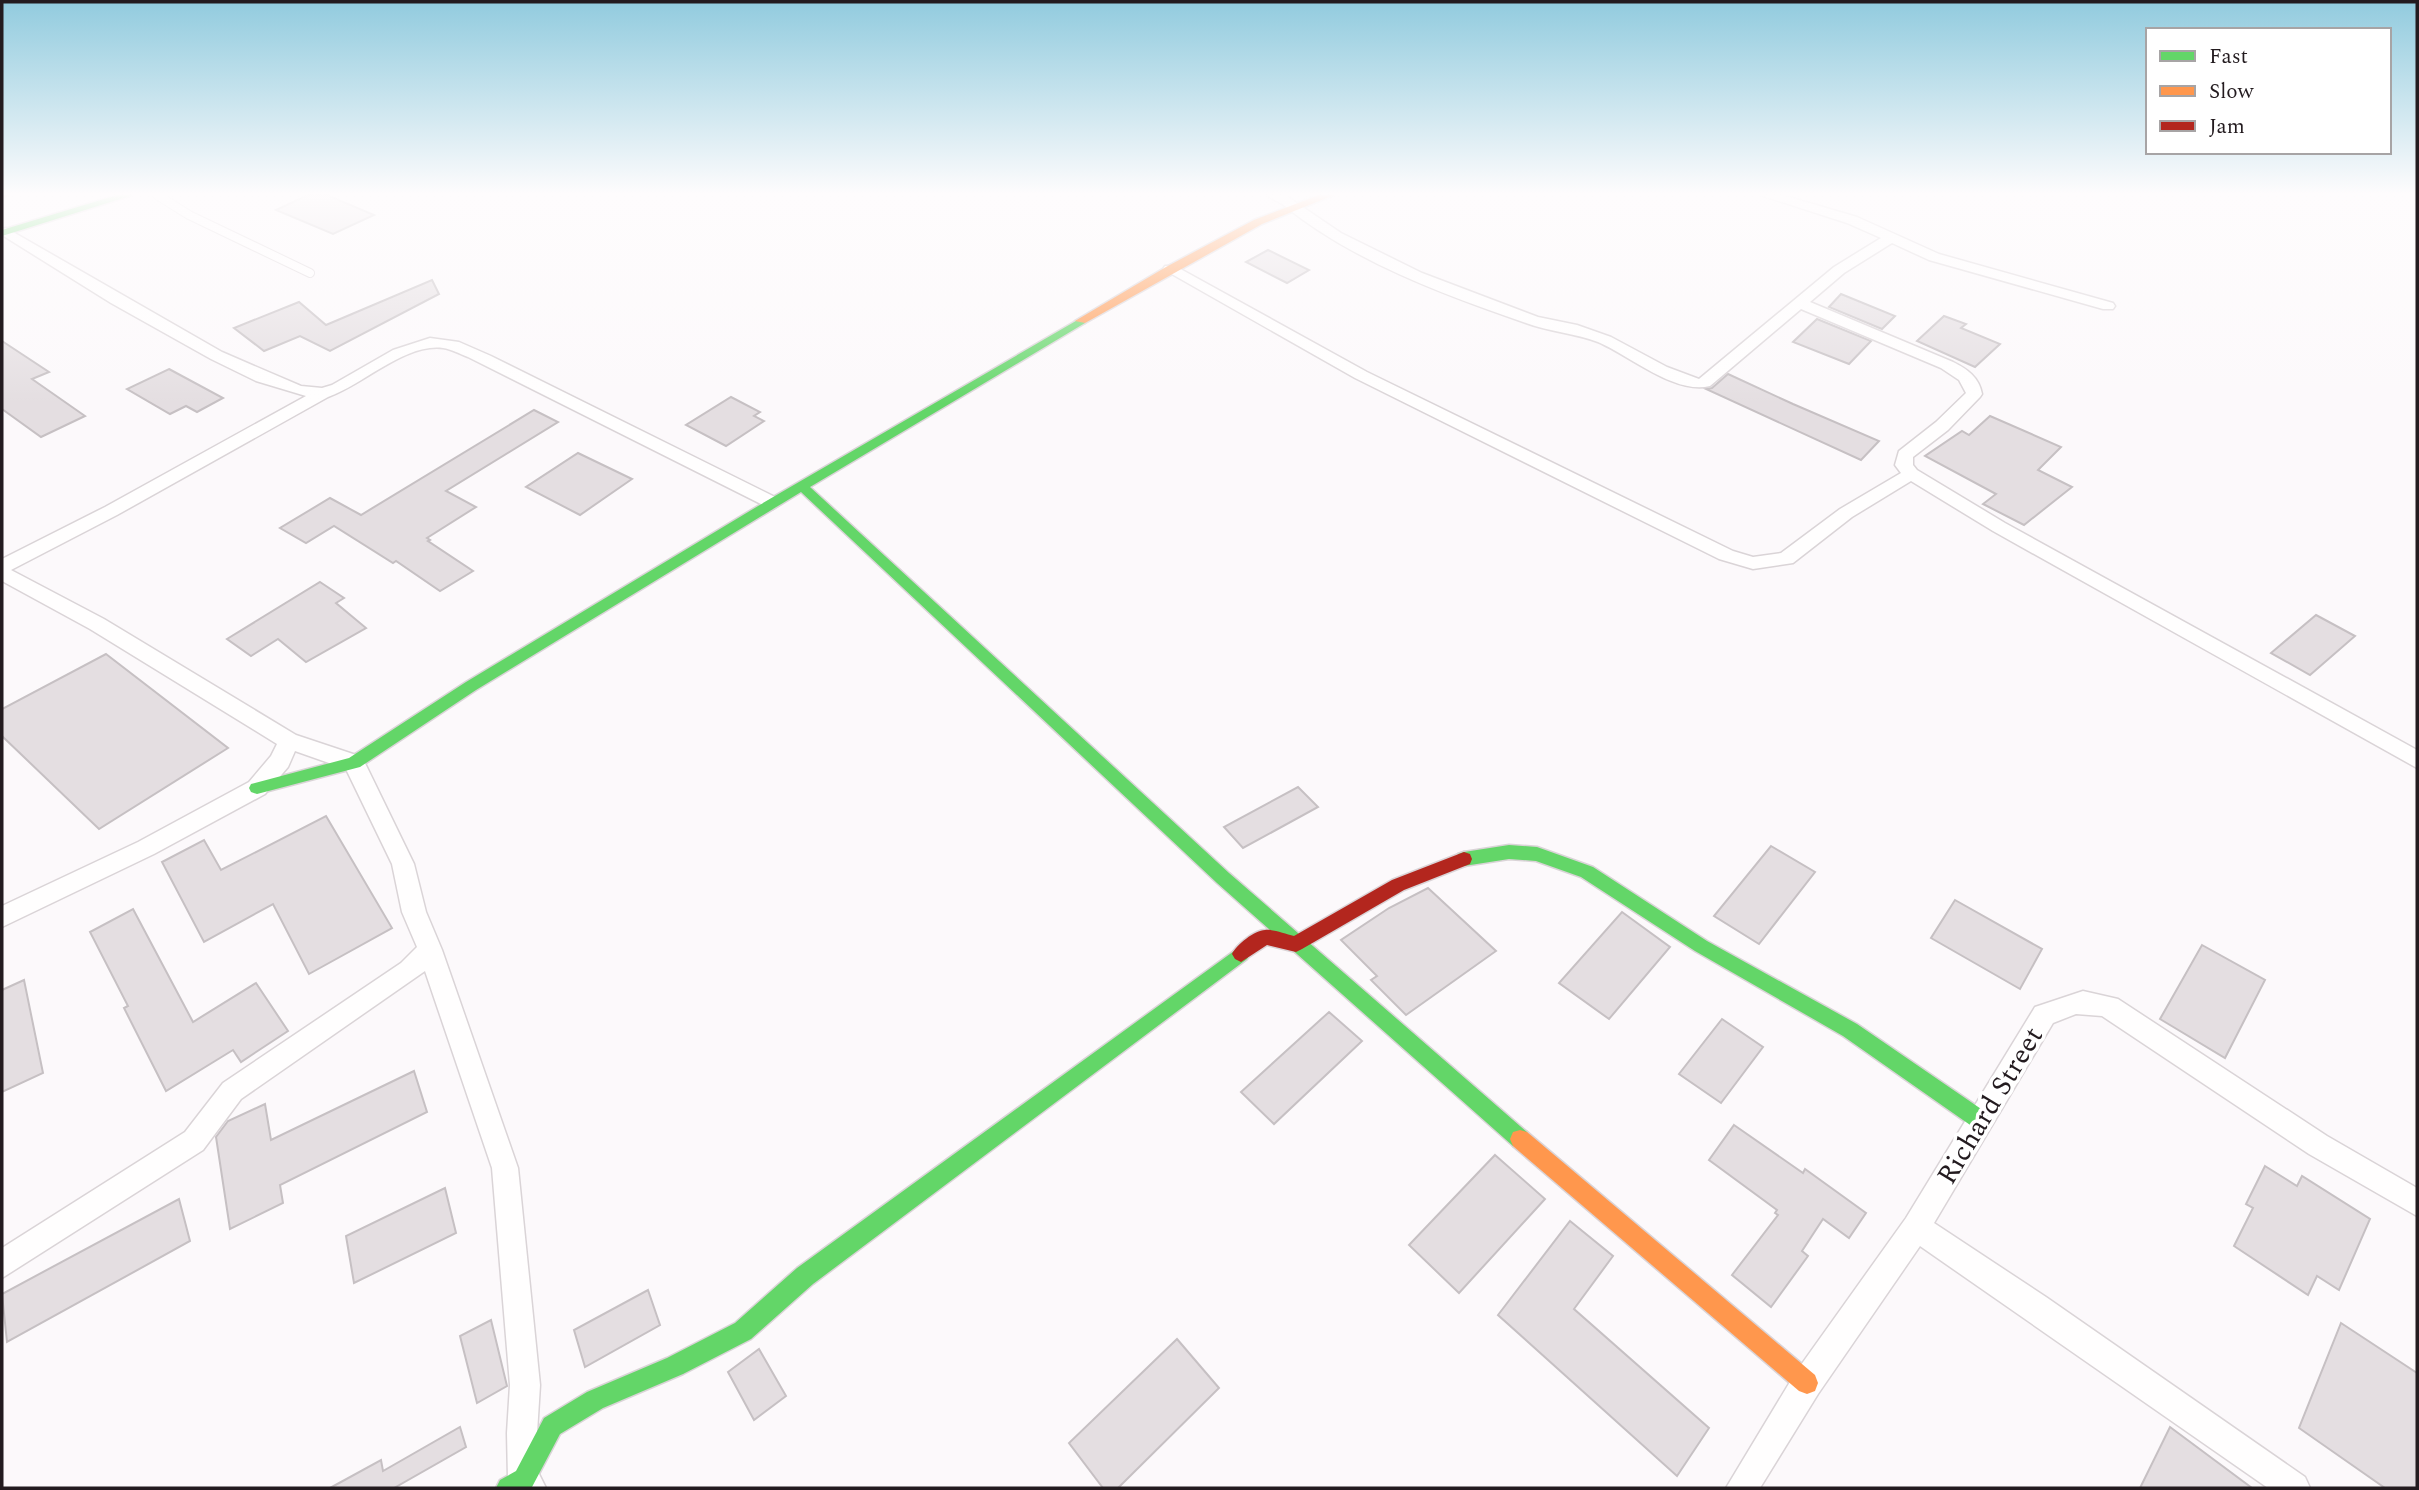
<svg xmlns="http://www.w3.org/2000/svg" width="2419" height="1490" font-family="Spectral,serif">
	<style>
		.building { fill: #e4dee1; stroke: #c6c0c3; stroke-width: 2 }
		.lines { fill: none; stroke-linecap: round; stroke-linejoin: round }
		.lane-casing { stroke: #dad4d7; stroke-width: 10 }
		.street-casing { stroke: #dad4d7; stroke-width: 3 }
		.fast-casing { stroke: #dad4d7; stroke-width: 3 }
		.slow-casing { stroke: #dad4d7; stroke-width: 3 }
		.jam-casing { stroke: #dad4d7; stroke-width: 3 }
		.lane { stroke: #fffefe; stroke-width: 8 }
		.street { fill: #fffefe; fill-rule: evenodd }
		.fast { fill: #63d668; fill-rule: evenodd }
		.slow { fill: #ff974d; fill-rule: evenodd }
		.jam { fill: #b3261e; fill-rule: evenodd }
		.labels { text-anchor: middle; stroke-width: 7; stroke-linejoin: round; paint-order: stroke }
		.near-street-label { font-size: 28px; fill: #231b1f; stroke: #fff }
	</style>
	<rect width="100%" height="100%" fill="#fcf9fb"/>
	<g class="building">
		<path d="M308 195H327L374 215 333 234 276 210Z"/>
		<path d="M1268 250 1309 270 1287 283 1246 262Z"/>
		<path d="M432 280 439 294 330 351 300 336 264 351 234 328 299 302 326 325Z"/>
		<path d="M1841 294 1895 316 1882 329 1829 307Z"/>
		<path d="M1944 316 1966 324 1961 328 2000 344 1975 367 1917 341Z"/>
		<path d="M1817 319 1871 341 1849 364 1793 342Z"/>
		<path d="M2 341 49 372 32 379 85 416 41 437 2 409Z"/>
		<path d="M169 369 223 398 197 412 186 406 170 414 127 389Z"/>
		<path d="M1728 374 1793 404 1879 441 1861 460 1706 389 1712 388Z"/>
		<path d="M731 397 760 412 754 416 764 421 726 446 686 425Z"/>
		<path d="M534 410 558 422 446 491 476 507 427 538 430 540 428 541 473 571 440 591 396 561 393 563 334 526 306 543 280 528 330 498 361 515Z"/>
		<path d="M1990 416 2061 447 2038 470 2072 487 2024 525 1983 504 1996 494 1925 456 1962 431 1969 435Z"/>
		<path d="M578 453 632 479 580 515 526 487Z"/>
		<path d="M320 582 344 598 336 603 366 628 306 662 278 639 251 656 227 639Z"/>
		<path d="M2316 615 2355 636 2310 675 2271 653Z"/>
		<path d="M106 654 228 748 99 829 2 736V709Z"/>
		<path d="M1298 787 1318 807 1243 848 1224 827Z"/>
		<path d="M326 816 392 928 309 974 273 904 204 942 162 862 204 840 221 870Z"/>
		<path d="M1771 846 1815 872 1759 944 1714 916Z"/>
		<path d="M1428 888 1496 951 1406 1015 1371 980 1377 976 1341 940 1389 908Z"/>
		<path d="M1955 900 2042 949 2020 989 1931 938Z"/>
		<path d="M133 909 193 1022 256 983 288 1031 241 1062 233 1050 166 1091 124 1008 128 1006 90 932Z"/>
		<path d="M1622 912 1670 947 1609 1019 1559 983Z"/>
		<path d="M2202 945 2265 980 2225 1058 2160 1019Z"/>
		<path d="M24 980 43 1073 2 1092V990Z"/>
		<path d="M1329 1012 1362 1041 1274 1124 1241 1092Z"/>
		<path d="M1722 1019 1763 1047 1721 1103 1679 1074Z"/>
		<path d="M414 1071 427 1112 280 1185 283 1203 230 1229 216 1137 228 1121 265 1104 271 1140Z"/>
		<path d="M1734 1125 1803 1173 1805 1169 1866 1213 1849 1238 1823 1219 1802 1251 1808 1256 1771 1307 1732 1275 1778 1215 1775 1213 1777 1210 1709 1160Z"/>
		<path d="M1495 1155 1545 1199 1459 1293 1409 1245Z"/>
		<path d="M2265 1166 2297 1186 2302 1176 2370 1219 2339 1290 2317 1276 2308 1295 2234 1246 2253 1208 2246 1204Z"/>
		<path d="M445 1188 456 1233 354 1283 346 1236Z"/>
		<path d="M179 1199 190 1241 7 1342 2 1294Z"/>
		<path d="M1570 1221 1613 1256 1574 1309 1709 1428 1677 1476 1498 1315Z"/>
		<path d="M648 1290 660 1325 585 1367 574 1330Z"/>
		<path d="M491 1320 507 1386 477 1403 460 1336Z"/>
		<path d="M2341 1323 2417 1373V1488H2385L2299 1428Z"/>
		<path d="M1177 1339 1219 1388 1118 1488H1103L1069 1443Z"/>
		<path d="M759 1349 786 1396 754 1420 728 1372Z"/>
		<path d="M460 1427 466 1447 394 1488H330L381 1460 383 1471Z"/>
		<path d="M2170 1427 2252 1488H2140Z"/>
	</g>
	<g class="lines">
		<defs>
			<path id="lane" d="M157 195 189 215 310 273"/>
			<g id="street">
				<path d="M1267 195H1285L1341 233 1422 273 1538 317 1577 325 1611 337 1667 367 1699 379 1834 267 1881 238 1847 223 1760 195H1782L1857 217 1939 254 2113 303 2115 306 2113 309H2103L1929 260 1892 243 1844 273 1810 302 1953 362C1967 369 1979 377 1982 394L1980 397 1948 430 1913 457V465L1917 470 2005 523 2417 750V768L1993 531 1911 481 1852 517 1793 563 1753 569 1719 559 1355 378 1163 269 1165 266H1175L1367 372 1733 551 1753 557 1781 553 1840 509 1901 473 1895 465 1899 451 1936 422 1966 393 1959 380 1941 368 1801 309 1710 386C1675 395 1629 355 1598 342 1575 333 1550 332 1526 323 1444 295 1351 260 1285 206 1280 202 1273 200 1267 195Z"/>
				<path d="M6 228 222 352 301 386 322 388 332 385 393 350 430 338 459 342 491 356 779 499 782 503 773 509 767 507 468 357C460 354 451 349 443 348 405 343 363 385 328 397L117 515 11 570 104 619 296 735 362 757 414 864 426 912 442 950 518 1168 540 1385 537 1433 539 1474 546 1488H512L508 1479 507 1433 510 1385 492 1168 425 971 241 1099 203 1150 2 1278V1248L185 1132 223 1083 401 963 417 947 402 912 392 864 346 769 295 751 288 767 265 794 154 854 2 927V906L138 842 249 782 271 756 277 744 90 629 2 581V559L105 507 306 396 256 381 211 359 111 303 2 235V229Z"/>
				<path d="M2083 991 2118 999 2327 1136 2417 1188V1216L2309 1154 2102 1016 2076 1014 2053 1023 1934 1223 2046 1297 2305 1477 2310 1488H2268L1920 1246 1818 1394 1760 1488H1726L1796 1372 1906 1218 2035 1007Z"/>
			</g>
			<g id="fast">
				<path d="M117 195H133L2 236V230Z"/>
				<path d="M1081 318 1085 319V323L810 487 1229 873 1527 1132 1530 1139 1527 1146 1520 1148 1513 1146 1217 883 801 492 476 690 360 767 257 794 251 792 249 788 251 784 349 758 466 682 768 500Z"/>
				<path d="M1509 845 1537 847 1593 867 1707 941 1857 1024 1987 1113 1990 1120 1987 1127 1980 1129 1973 1127 1843 1036 1695 951 1581 877 1536 861 1509 859 1464 866 1458 864 1456 859 1458 854 1464 852Z"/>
				<path d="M1241 946 1247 949 1250 954 1247 959 813 1284 751 1339 683 1374 603 1408 560 1434 532 1487 496 1488 500 1480 516 1471 544 1418 587 1392 667 1358 735 1323 797 1268Z"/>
			</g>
			<g id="slow">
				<path d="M2 195H8L2 199Z"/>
				<path d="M1319 195H1334L1262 224 1085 323 1075 321 1166 267 1254 220Z"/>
				<path d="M1520 1130 1527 1132 1815 1375 1818 1383 1815 1391 1807 1394 1799 1391 1513 1146 1510 1139 1513 1132Z"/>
			</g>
			<path id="jam" d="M1464 852 1470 854 1472 859 1470 864 1404 890 1302 949 1296 952 1267 945 1241 962 1235 959 1232 954C1236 945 1255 930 1265 930 1274 929 1285 934 1294 936L1392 880Z"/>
		</defs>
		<use href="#lane" class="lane-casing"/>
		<use href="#street" class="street-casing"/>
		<use href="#fast" class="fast-casing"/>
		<use href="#slow" class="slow-casing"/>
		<use href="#jam" class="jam-casing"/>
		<use href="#lane" class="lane"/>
		<use href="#street" class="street"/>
		<use href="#fast" class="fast"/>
		<use href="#slow" class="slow"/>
		<use href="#jam" class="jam"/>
	</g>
	<linearGradient id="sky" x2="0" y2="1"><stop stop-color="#91cbde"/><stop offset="0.48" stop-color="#fefcfd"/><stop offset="1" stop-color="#fefcfd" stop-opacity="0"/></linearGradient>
	<rect width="2419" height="404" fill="url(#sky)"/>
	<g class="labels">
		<g class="near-street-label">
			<text transform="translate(1989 1105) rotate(-59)" y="10">Richard Street</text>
		</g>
	</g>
	<rect width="2419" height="1490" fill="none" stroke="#231b1f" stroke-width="7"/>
	<rect x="2146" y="28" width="245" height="126" fill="#ffffff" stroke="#a7a4a5" stroke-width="2"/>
	<rect x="2160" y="51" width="35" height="10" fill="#63d668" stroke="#a7a4a5" stroke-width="2"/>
	<text x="2209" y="63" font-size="21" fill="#231b1f">Fast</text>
	<rect x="2160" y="86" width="35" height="10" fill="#ff974d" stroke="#a7a4a5" stroke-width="2"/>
	<text x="2209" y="98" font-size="21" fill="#231b1f">Slow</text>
	<rect x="2160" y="121" width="35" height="10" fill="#b3261e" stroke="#a7a4a5" stroke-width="2"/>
	<text x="2209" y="133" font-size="21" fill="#231b1f">Jam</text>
</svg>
